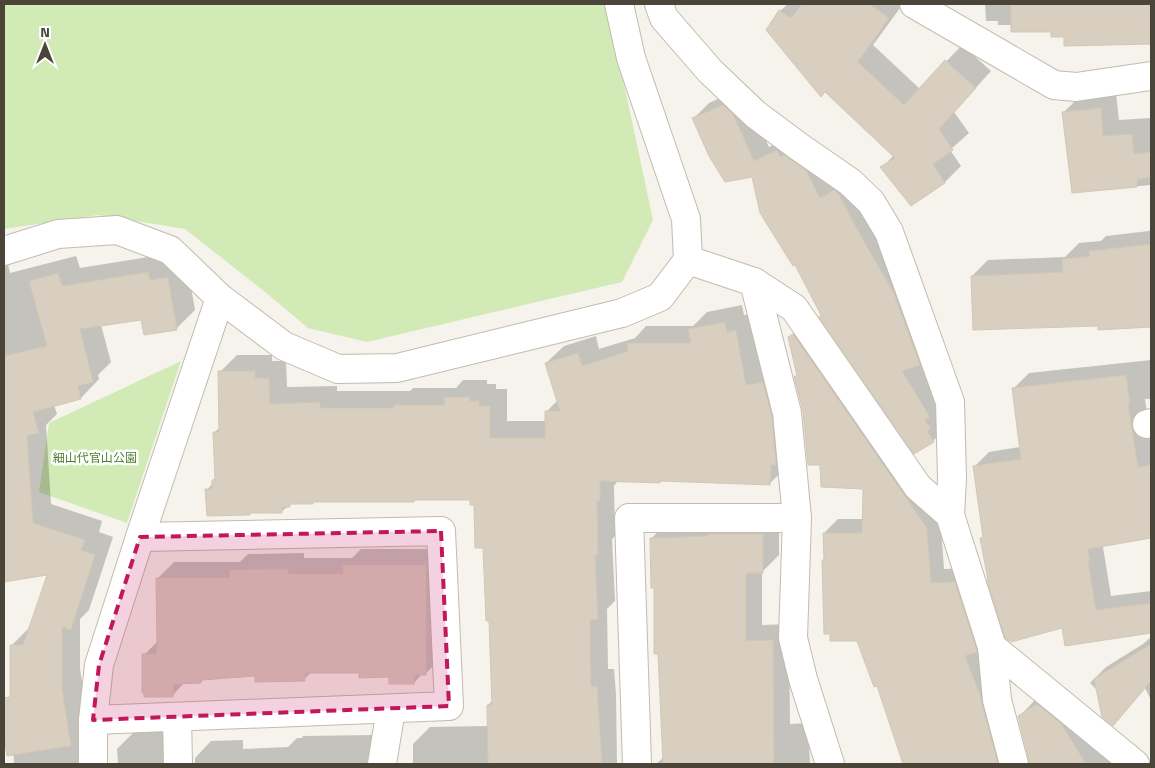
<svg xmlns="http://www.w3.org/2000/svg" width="1155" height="768" font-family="'Titillium Web','Noto Sans JP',sans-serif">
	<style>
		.green { fill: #d2eab5 }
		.shadow { fill: #0003 }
		.building { fill: #d8cfc1; stroke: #d3c7b4 }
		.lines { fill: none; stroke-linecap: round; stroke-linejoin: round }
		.minor-casing { stroke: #c2bbae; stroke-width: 30 }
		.minor { stroke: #fff; stroke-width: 28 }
		.marked { fill: #c2185b; fill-opacity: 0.2; stroke: #c2185b; stroke-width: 4; stroke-dasharray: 10 6; stroke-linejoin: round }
		.labels { text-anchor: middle; stroke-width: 5; stroke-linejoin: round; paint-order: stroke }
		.park-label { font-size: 12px; fill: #4a7f2a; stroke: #fff }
	</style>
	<rect width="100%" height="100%" fill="#f6f3ec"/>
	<g class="green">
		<path d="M4 4H607L653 220 622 282 367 342 308 328 264 291 185 229 98 215 4 229Z"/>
		<path d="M181 361 127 523 39 492 49 423Z"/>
	</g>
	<g class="shadow">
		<path d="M788 4H903L873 45 920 89 962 45 991 71 954 112 969 133 950 150 961 166 945 182 912 204 882 168 894 155 780 11Z"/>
		<path d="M985 4H1151V43L1066 45V35L1052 30 1012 25H998V21H986Z"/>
		<path d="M738 90 747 99 769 147 792 135 850 176 934 349 921 363 944 401 948 426 933 441 822 315 753 175 694 118 709 103Z"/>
		<path d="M1116 93 1119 120 1151 118V185L1073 192 1064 112 1080 96Z"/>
		<path d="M1151 228V326L1100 329 1099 325 972 276 988 260 1065 257 1079 243 1101 241 1106 236 1149 231Z"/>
		<path d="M167 254 186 259 195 310 176 329 142 318 101 325 111 362 98 375 99 379 81 398 54 405 57 414 46 425 51 504 102 521 99 532 113 537 89 610 80 619V669L89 726 84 764H14L10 677 11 676V646L30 627 49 574 4 581V265L8 264 10 273 76 256 80 268Z"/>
		<path d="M742 305 744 315 753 314 787 467 769 484 662 480 660 482 617 480V482L614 486 615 536 612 539 615 601 607 609 608 669H614L616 694 617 764H413V744L430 727 488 726V705L493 700 490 620 485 546 475 503 471 499 314 501 293 503 282 511H252L250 514 207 490 213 483V480L216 477 214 433 220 427V372L237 355H272V361H286L287 387 337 386V391H410L413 388H456L463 380H487V384H496V389H507V421H546V412L558 400 546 363 564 346 596 336 599 349 635 338 646 326H693L707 312Z"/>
		<path d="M804 323 940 514 944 569 969 568 1011 764H905L878 684 823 560 825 558 824 533 838 519H864L865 487 822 464 804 411 795 377 798 374 789 338Z"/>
		<path d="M1151 360V399H1145L1151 440V537L1105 545 1103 547 1111 596 1151 591V631L1066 645 1063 626 982 538 984 536 974 467 989 452 1020 447 1013 389 1029 373Z"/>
		<path d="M779 518V555L762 572V625L789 624 790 724 808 723 810 764H656L664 757 655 587 651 539 667 522Z"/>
		<path d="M361 549H442V658L425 674H422L414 683 390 676 360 672H312L304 679 257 675 204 679 201 682H185L172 696 144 655 158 641V578L174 562H240L248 554 304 553V558H352Z"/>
		<path d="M1150 638 1151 700 1145 688 1121 714 1090 683 1106 667 1143 644Z"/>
		<path d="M1053 690 1076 708 1111 764H1037L1019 717 1034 701Z"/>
		<path d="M166 731 187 761 195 764V758L211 741 243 740V749L288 747 297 738H302L303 736 373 735 375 764H118L117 749 134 732Z"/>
	</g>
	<g class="building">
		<path d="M802 4H869L889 18 858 62 904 105 945 60 976 88 939 129 953 150 933 164 945 183 911 206 880 167 895 158 825 92 821 97 766 30 779 10 791 18Z"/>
		<path d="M1011 4H1151V44L1064 46V37H1051V32H1011Z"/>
		<path d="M723 105 733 114 754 161 777 150 780 157 784 155 806 170 820 198 834 190 838 193 867 247 894 293 920 365 902 371 930 417 925 420 931 428 927 431 934 442 914 454 819 317 821 315 795 265 793 266 760 213 752 177 725 182 709 156 692 118Z"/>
		<path d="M1101 108 1103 136 1132 134 1134 154 1151 152V177L1137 180V187L1072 193 1062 112Z"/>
		<path d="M1151 244V327L1098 330V326L973 330 971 276 1063 272 1062 259 1090 256 1089 251Z"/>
		<path d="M148 272 150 280 168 277 177 330 144 335 141 320 80 329 93 382 78 386 81 399 33 412 39 433 27 436 33 523 85 540 81 550 95 555 71 630 62 627V688L71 746 7 756 4 736V698L10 697V645H23L47 575 4 582V356L47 346 29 281 58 273 62 286Z"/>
		<path d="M725 322 727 332 736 330 746 385 763 382 772 416 776 465H771L770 485 660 481V483L600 481V501H597L598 555H595L598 619 590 620 591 686H597L602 764H488L487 705H492L489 621H486L483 548H475L474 505H470V500H414V502H313V504H290V507H282V513H250V515L207 516 205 489H212V480H215L213 432H219L218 371H255V378H269L270 404 320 402V408H394V405H445L444 397H470V401H479V406H490V438H545V411H560L545 363 578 353 582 366 628 351 627 343H691L688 329Z"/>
		<path d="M793 334 927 528 931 583 955 582 977 650V652L965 656 981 697 982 704 998 764H903L877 686 874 687 857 641H830V634H824L822 560H824L823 533H862L863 489 821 487 820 465H808L803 411 794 376H797L788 337Z"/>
		<path d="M1126 375 1130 403H1128L1138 467 1151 465V538L1088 549 1090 561H1088L1096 610 1151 603V633L1065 646 1062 628 1011 642 1005 638 987 580H988L980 538 983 537 973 466 1021 459 1012 388Z"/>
		<path d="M708 534H763V573H746V641L773 640 774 764H663L658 654H654V588H651L650 538 708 536Z"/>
		<path d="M343 565H426V675H414V684H389V677L359 678V673H305V681L255 682V676L201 680V683L173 684V697H144V693H142V654H156L157 646 156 578H230V570L288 569V574H343Z"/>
		<path d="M1151 644V681L1113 726 1102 717 1094 679Z"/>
		<path d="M1037 704 1061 723 1086 764H1029V760L1018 716Z"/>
	</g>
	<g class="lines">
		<defs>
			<g id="minor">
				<path d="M659 4 664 18 710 71 755 114 798 146 850 182 871 202 889 232 950 402 952 478 950 515"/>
				<path d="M914 4 1054 85 1076 87 1151 76"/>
				<path d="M4 251 58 234 117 230 170 250 220 298 284 346 338 369 397 368 622 313 660 297 688 260 686 219 631 58 619 4"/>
				<path d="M688 260 754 282 794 308 918 487 950 515 992 647 997 700 1014 764"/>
				<path d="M754 282 787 413 797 518 793 638 803 679 830 764"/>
				<path d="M1147 424 1151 423"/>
				<path d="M992 647 1135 764"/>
				<path d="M177 717 178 764"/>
				<path d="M93 720 449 706 441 531 140 537"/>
				<path d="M93 764V720L99 665 140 537 220 298"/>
				<path d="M382 764 391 709"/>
				<path d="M637 764 629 518H797"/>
			</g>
		</defs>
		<use href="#minor" class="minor-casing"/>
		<use href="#minor" class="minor"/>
	</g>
	<path class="marked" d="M441 531 449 706 93 720 99 665 140 537Z"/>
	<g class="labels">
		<g class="park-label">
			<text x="95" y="462">細山代官山公園</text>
		</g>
	</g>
	<rect width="1155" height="768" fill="none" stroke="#4b4439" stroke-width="10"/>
	<g transform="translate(45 45)" stroke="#ffffff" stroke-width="4" paint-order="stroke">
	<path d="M0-4L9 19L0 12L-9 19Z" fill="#4b4439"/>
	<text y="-8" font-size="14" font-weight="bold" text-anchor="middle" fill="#4b4439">N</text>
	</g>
</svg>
